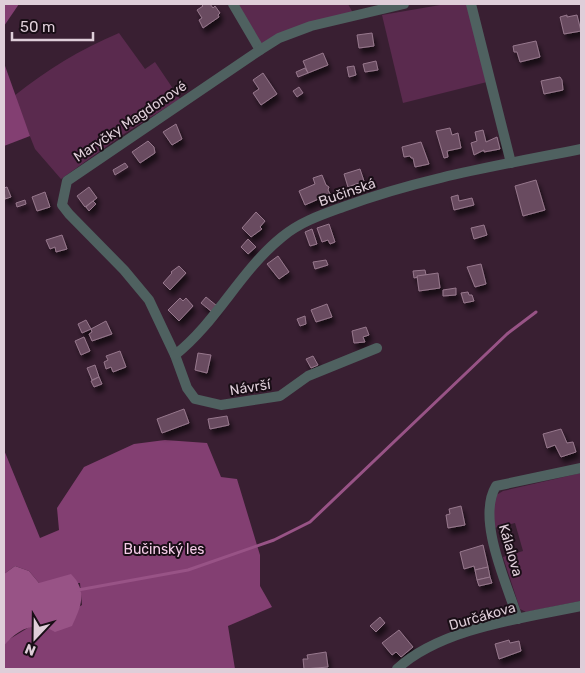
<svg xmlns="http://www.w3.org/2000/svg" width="585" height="673" font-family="Rubik,sans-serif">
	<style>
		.green { fill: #5a2a4e }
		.forest { fill: #833f72 }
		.water { fill: #985386 }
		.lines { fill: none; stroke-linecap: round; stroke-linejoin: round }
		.stream { stroke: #985386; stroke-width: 3 }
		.building { fill: #694c60; stroke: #97788d; filter: url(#shadow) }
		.minor { stroke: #4f6160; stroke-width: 10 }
		.labels { text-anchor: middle; stroke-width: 4; stroke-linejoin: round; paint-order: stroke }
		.street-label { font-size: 14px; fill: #dfced9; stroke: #190e16 }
		.park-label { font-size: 14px; fill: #f5cce8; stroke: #190e16 }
	</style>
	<defs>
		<filter id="shadow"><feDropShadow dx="3" dy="5.5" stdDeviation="2.5" flood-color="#0009"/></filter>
	</defs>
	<rect width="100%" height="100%" fill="#391f32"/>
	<g class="green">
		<path d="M234 4H348L353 13 260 46Z"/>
		<path d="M446 4H468L487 82 403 103 382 15Z"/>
		<path d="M119 33 145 69 155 62 180 99 124 134 61 179 35 149 14 96C48 69 79 50 119 33Z"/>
		<path d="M581 473V601L526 612 520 609 503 557 523 551 515 523 494 528 493 497 503 491Z"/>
	</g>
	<g class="forest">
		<path d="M4 4H19L4 26Z"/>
		<path d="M4 63 30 136 4 146Z"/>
		<path d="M165 440 207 443 221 477 237 479 260 555V586L272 607 228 626 235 669H4V646L8 640 31 626H46L82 605 80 583H39L29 571 15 566 4 574V450L40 538 59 530 57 508 84 467 134 444Z"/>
	</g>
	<path class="water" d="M15 566 29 571 39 583 71 574C88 591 81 607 72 626L55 632C36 620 17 629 4 646V574Z"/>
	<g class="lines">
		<path class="stream" d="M78 590 188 570 274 540 310 522 507 334 536 312"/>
	</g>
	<g class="building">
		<path d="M201 4H210L213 8 215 6 220 13 218 15 219 17 203 28 199 20 202 18 197 10 203 6Z"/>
		<path d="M567 15V17L577 15 581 31 564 34 560 17Z"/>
		<path d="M372 33 374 46 359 48 357 35Z"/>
		<path d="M536 41 540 57 520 62 517 52H514L513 46Z"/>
		<path d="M323 53 328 65 308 73 303 61Z"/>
		<path d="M376 61 378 70 365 72 363 64Z"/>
		<path d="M354 66 356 75 349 77 347 67Z"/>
		<path d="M305 68 308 73 298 77 296 72Z"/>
		<path d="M263 73 277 94 261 105 253 93 259 89 253 80Z"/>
		<path d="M560 77 562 80 563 90 544 94 541 81Z"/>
		<path d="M299 87 303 93 297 97 293 91Z"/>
		<path d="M176 124 182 139 172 145 163 132Z"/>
		<path d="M450 128 452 135 458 133 461 148 447 151 448 157 444 158 436 131Z"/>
		<path d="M483 130 486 142 497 137 500 149 484 152V150L474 155 471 143 477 141 475 132Z"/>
		<path d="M148 141 154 147 155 153 140 163 132 152Z"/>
		<path d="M421 142 429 164 415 167 413 158H411L410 156 404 157 402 147Z"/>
		<path d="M125 163 128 167 115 175 113 170Z"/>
		<path d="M360 169 364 181 348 187 344 174Z"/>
		<path d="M322 175 326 185 329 187 328 190 330 194 305 205 299 191 315 184 313 178Z"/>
		<path d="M536 180 545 210 523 216 515 186Z"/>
		<path d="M7 187 11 197 5 199 4 188Z"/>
		<path d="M89 187 97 198 85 207 77 196Z"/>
		<path d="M45 192 50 207 37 211 32 197Z"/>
		<path d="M458 195 459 201 472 198 474 205 454 210 451 197Z"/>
		<path d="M25 200 26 204 17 207 16 203Z"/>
		<path d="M93 201 96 204 89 211 86 207Z"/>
		<path d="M256 212 265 221 260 227 262 229 251 237 242 228Z"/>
		<path d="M329 224 335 242 330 244 328 240 322 242 317 228Z"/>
		<path d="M484 225 487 235 474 239 471 228Z"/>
		<path d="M312 229 317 244 310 246 305 232Z"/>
		<path d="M62 235 67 249 56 252 55 247 50 249 46 240Z"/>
		<path d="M248 239 256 247 248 254 241 247Z"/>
		<path d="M278 256 289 272 279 279 267 264Z"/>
		<path d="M326 260 328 265 315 269 313 262Z"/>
		<path d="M481 264 486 284 475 287 467 267Z"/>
		<path d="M179 266 186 273 170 290 163 283 172 273 171 272Z"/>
		<path d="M425 270 426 275 414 278 413 271Z"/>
		<path d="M438 273 440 288 419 291 417 276Z"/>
		<path d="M456 288V295L443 296V290Z"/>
		<path d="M468 292 469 295H472L474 301 464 303 461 293Z"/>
		<path d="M206 297 217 306 212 312 201 303Z"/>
		<path d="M180 298 183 301 186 298 193 306 179 321 168 310Z"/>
		<path d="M327 304 332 317 316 322 311 310Z"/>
		<path d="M305 316 306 324 300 326 297 319Z"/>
		<path d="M86 320 91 329 82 333 78 324Z"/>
		<path d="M106 321 112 334 92 341 89 334 92 332 91 329Z"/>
		<path d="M366 327 369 335 363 337 365 342 354 343 352 331Z"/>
		<path d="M84 337 90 351 81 355 75 341Z"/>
		<path d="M120 351 126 367 113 372 111 367 106 369 104 362 108 360 106 356Z"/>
		<path d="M198 353 211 355 207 373 195 370Z"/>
		<path d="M313 356 318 365 311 368 306 359Z"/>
		<path d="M95 365 99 377 92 380 87 368Z"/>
		<path d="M99 377 102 384 94 387 91 381Z"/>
		<path d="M184 409 189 423 162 433 157 419Z"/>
		<path d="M227 416 229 425 210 429 208 419Z"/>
		<path d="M561 429 567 443 573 442 576 452 561 457 555 445 547 448 543 434Z"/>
		<path d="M461 506 465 525 448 528 446 515 450 514 449 509Z"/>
		<path d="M483 545 488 567 475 570 474 566 464 569 460 552Z"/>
		<path d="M488 567 490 577 477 580 475 570Z"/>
		<path d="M490 577 492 583 479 586 477 580Z"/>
		<path d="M380 617 385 623 376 632 370 626Z"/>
		<path d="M399 630 413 647 401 657 396 652 392 655 382 643Z"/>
		<path d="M509 640 510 643 519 641 521 651 499 659 495 644Z"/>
		<path d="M326 652 328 667 304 669 303 659H308L307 655Z"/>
	</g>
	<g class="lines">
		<g class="minor">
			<path d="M233 4 260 50"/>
			<path d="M471 4 511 163"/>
			<path d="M377 348 308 376 280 396 221 405 195 399 187 388 175 355 149 300 124 270 69 214 62 205 67 181 260 50 279 38 311 26 404 4"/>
			<path d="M175 355C217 322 240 271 282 237 300 222 321 215 343 207 420 178 501 165 581 149"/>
			<path d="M518 619C507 584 476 519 496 486L581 468"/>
			<path d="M397 669C441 628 524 618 581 606"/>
		</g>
	</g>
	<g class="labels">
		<g class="street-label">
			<text transform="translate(130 121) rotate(-34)" y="5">Maryčky Magdonové</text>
			<text transform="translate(347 192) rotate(-19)" y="5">Bučinská</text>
			<text transform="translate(250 387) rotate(-9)" y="5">Návrší</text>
			<text transform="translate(511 550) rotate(74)" y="5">Kálalova</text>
			<text transform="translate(482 616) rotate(-16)" y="5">Durčákova</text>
		</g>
		<g class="park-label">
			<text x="164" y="554">Bučinský les</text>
		</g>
	</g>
	<rect width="585" height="673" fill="none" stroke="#dfced9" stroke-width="10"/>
	<g transform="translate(35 638) rotate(202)" stroke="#190e16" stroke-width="4" paint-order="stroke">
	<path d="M0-4L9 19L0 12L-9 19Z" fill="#dfced9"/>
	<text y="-8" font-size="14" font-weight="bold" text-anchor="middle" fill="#dfced9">N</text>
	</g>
	<path d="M12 32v8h81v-8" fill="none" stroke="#dfced9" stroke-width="2.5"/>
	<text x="20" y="32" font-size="15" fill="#dfced9" stroke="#190e16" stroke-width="4" paint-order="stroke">50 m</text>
</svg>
